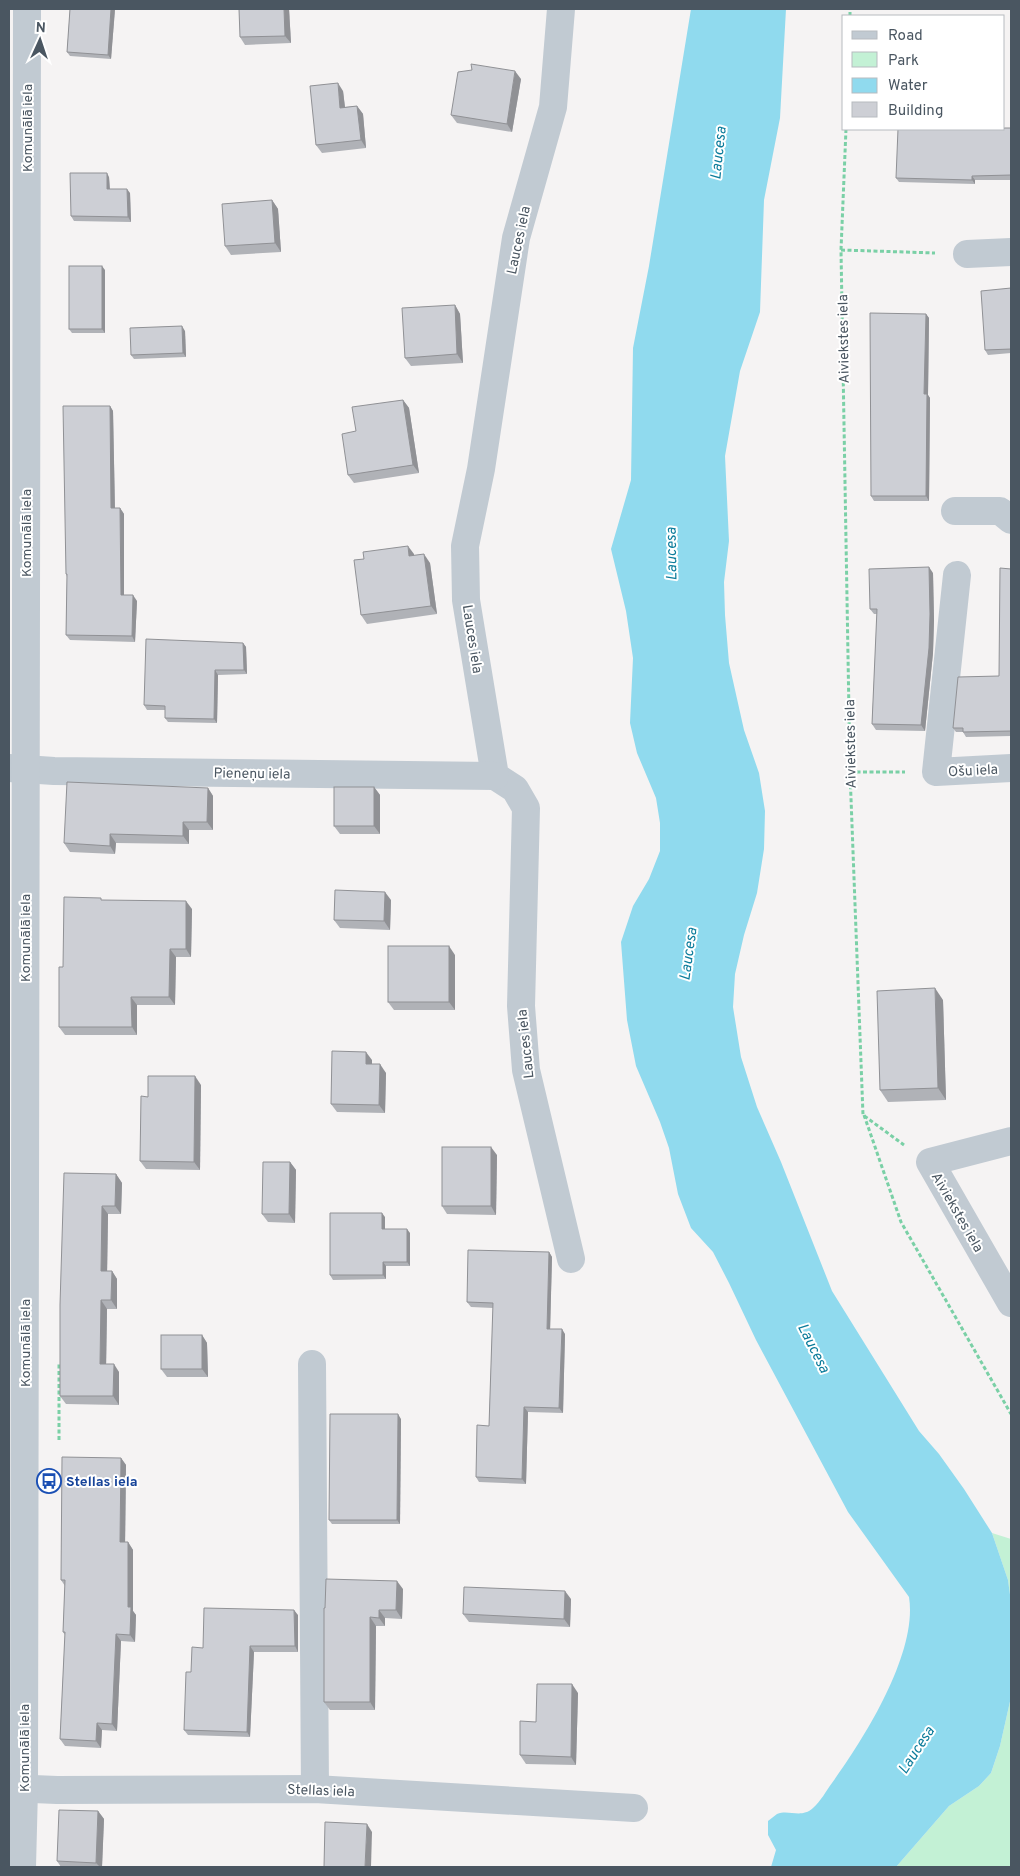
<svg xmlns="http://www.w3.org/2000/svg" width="1020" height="1876" font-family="Overpass,sans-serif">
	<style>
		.green { fill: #c3f1d5 }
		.water { fill: #90daee }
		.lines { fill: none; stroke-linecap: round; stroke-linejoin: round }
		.path { stroke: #7ad0a6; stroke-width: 3; stroke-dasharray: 4 2.5; stroke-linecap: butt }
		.minor { stroke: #c1cad2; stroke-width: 28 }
		.wall { fill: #b0b2b7 }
		.shaded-wall { fill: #909195 }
		.building { fill: #cdcfd5; stroke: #909195 }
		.labels { text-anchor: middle; stroke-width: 4; stroke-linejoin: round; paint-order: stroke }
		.street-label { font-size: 14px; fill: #4a5661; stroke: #fff }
		.transit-label { font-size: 14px; font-weight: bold; fill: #164399; stroke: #fff; text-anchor: start }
		.water-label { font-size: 15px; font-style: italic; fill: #0c7c9b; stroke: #fff }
	</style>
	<rect width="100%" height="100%" fill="#f5f3f3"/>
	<g class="green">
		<path d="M992 1533 1011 1539V1602L1008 1580Z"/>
		<path d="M1011 1697V1867H896L949 1806 979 1786 991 1773 1000 1746Z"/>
	</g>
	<path class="water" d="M691 9H786L780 118 764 200 760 312 740 371 725 456 729 541 724 582 725 615 729 663 744 730 759 773 765 811 764 849 757 893 744 935 735 974 733 1007 741 1057 757 1107 781 1162 832 1291 919 1431 939 1454 964 1489 992 1533 1008 1580 1011 1602V1697L1000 1746 991 1773 979 1786 949 1806 896 1867H771L776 1850 768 1835V1821C771 1819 774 1816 777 1814 789 1809 801 1819 813 1808 821 1801 826 1791 832 1783 864 1739 918 1653 909 1597L848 1512 756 1340 729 1283 713 1252 691 1228 678 1194 669 1148 660 1122 636 1066 627 1020 621 942 633 906 649 879 660 851V823L656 798 637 753 630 723 633 658 626 611 611 549 631 480 633 348 649 266Z"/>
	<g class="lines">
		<g class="path">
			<path d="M850 16V9"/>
			<path d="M846 129 841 250 850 772 863 1115 904 1145"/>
			<path d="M841 250 935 253"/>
			<path d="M850 772H905"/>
			<path d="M864 1115 901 1222 1011 1414"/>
			<path d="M59 1440V1362"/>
		</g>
		<g class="minor">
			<path d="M561 9 553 107 516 238 481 469 465 546 466 600 495 776 515 789 526 808 521 1006 526 1070 571 1259"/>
			<path d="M967 254 1011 252"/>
			<path d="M955 511H1000L1011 520"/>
			<path d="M957 575 936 772 1011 768"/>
			<path d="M9 768 54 771 495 776"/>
			<path d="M1011 1141 930 1162 1011 1303"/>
			<path d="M312 1364 315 1789"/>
			<path d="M9 1788 57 1790 315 1789 634 1808"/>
			<path d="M22 1867 24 1789 27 9"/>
		</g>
	</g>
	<g class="wall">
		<path d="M70 9H115L111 59 70 56 67 52Z"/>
		<path d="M289 9 291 43 245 45 240 37Z"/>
		<path d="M521 79 512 132 457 123 451 115Z"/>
		<path d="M343 91 345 107 357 106 363 114 366 148 322 153 316 145Z"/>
		<path d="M1011 123V180H975V184L899 182 896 178 1011 128Z"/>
		<path d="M109 177 110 189 130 193 131 222 74 221 71 216Z"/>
		<path d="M272 200 278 209 281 252 231 255 225 246Z"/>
		<path d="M105 270V333H72L69 329Z"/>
		<path d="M1011 288V353L988 355 985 350Z"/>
		<path d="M455 305 460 314 463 363 411 366 405 358Z"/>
		<path d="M926 314 929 318 928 395 930 398 929 501H874L871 496Z"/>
		<path d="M185 331 186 357 134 359 131 355Z"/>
		<path d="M403 400 409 408 419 473 354 483 348 475 356 431Z"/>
		<path d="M110 406 113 411 115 508H120L124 514V595L137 601 135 642 70 640 66 635 67 577 66 574Z"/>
		<path d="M414 554V556L430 563 437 614 367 624 361 615Z"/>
		<path d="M1011 569V736L966 737 963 732H956L953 728 999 676Z"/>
		<path d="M933 573 934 620 933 653 925 731 876 730 872 724 877 614H874L870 609Z"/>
		<path d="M243 643 246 647 247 674 218 675 217 723 168 722 165 718V710H147L144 705Z"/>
		<path d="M374 787 380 795V834H340L334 826Z"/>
		<path d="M208 788 213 796V830H189V844L116 843 115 854 70 852 64 843Z"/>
		<path d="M103 900 192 909 191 957H176L175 1005H137V1035H65L59 1027 63 967Z"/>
		<path d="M391 900 390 930 340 928 334 920Z"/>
		<path d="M455 955V1010H394L388 1002Z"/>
		<path d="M943 1000 946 1100 888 1102 880 1090Z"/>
		<path d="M372 1060V1064L386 1073 385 1113 337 1112 331 1104Z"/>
		<path d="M201 1085 200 1170 146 1169 140 1161 148 1097Z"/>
		<path d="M497 1155 496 1215 447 1214 442 1206Z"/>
		<path d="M290 1162 296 1170 295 1223 268 1222 262 1214Z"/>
		<path d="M116 1174 122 1183 121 1214H108L107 1271H112L117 1279V1309H107L106 1364 119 1372V1405L66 1404 60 1396V1305Z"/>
		<path d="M385 1217V1229L410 1233V1266H386V1279L333 1280 330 1275Z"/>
		<path d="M549 1252 552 1257 550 1329 565 1334 563 1413 528 1412 526 1484 479 1482 476 1477 489 1426 493 1308 471 1307 467 1302Z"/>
		<path d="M202 1335 207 1343 208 1377H167L161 1369Z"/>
		<path d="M401 1419 400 1524H332L329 1520Z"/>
		<path d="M121 1458 126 1465 125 1542H128L133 1550V1611L136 1615 135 1642 121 1641 117 1731 102 1730 101 1748 65 1746 60 1739 65 1635 63 1632 65 1586 61 1580Z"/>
		<path d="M403 1589 402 1619 385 1618V1626H376L375 1710H330L324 1702V1608Z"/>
		<path d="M571 1599 570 1627 469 1622 463 1614Z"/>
		<path d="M298 1615V1652H254L250 1737 188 1735 184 1730 191 1672 203 1648Z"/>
		<path d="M578 1693 576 1765 526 1764 520 1755 536 1722Z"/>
		<path d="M98 1811 104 1819 102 1867H61L57 1861Z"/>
	</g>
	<g class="shaded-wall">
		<path d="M111 9H115L111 59 108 55Z"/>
		<path d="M284 9H289L291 43 285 36Z"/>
		<path d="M515 71 521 79 512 132 507 124Z"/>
		<path d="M338 83 343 91 346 116 340 108Z"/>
		<path d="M357 106 363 114 366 148 361 140Z"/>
		<path d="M107 173 109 177 110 193 107 189Z"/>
		<path d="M972 176 975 180V184L972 180Z"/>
		<path d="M127 189 130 193 131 222 128 217Z"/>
		<path d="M272 200 278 209 281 252 275 243Z"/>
		<path d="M102 266 105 270V333L102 329Z"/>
		<path d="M455 305 460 314 463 363 457 354Z"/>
		<path d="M926 314 929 318 928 395 930 398 929 501 926 496 924 394Z"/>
		<path d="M182 326 185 331 186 357 183 353Z"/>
		<path d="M403 400 409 408 419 473 413 465Z"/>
		<path d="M110 406 113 411 115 514 111 508Z"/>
		<path d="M120 508 124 514V601L121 595Z"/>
		<path d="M408 546 414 554 415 565 409 556Z"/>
		<path d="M424 554 430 563 437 614 431 606Z"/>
		<path d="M929 567 933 573 934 620 933 653 925 731 921 725Z"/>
		<path d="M133 595 137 601 135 642 132 636Z"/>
		<path d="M243 643 246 647 247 674 244 670Z"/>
		<path d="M215 670 218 675 217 723 214 719Z"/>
		<path d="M374 787 380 795V834L374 826Z"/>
		<path d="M208 788 213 796V830L207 822Z"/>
		<path d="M183 822 189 830V844L183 836Z"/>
		<path d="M110 834 116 843 115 854 110 846Z"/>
		<path d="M385 892 391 900 390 930 384 921Z"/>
		<path d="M186 901 192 909 191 957 186 949Z"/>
		<path d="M449 946 455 955V1010L449 1002Z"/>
		<path d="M170 949 176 957 175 1005 169 997Z"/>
		<path d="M935 988 943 1000 946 1100 938 1088Z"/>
		<path d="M131 997 137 1005V1035L132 1027Z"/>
		<path d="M366 1052 372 1060V1072L366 1064Z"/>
		<path d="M380 1064 386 1073 385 1113 379 1105Z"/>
		<path d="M195 1076 201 1085 200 1170 194 1162Z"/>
		<path d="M491 1147 497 1155 496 1215 491 1206Z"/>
		<path d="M290 1162 296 1170 295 1223 289 1214Z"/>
		<path d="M116 1174 122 1183 121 1214 115 1206Z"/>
		<path d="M102 1206 108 1214 107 1279 101 1271Z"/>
		<path d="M382 1213 385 1217V1233L382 1229Z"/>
		<path d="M407 1229 410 1233V1266L407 1262Z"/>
		<path d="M549 1252 552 1257 550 1334 547 1329Z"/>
		<path d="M383 1262 386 1266V1279L383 1275Z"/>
		<path d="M112 1271 117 1279V1309L111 1300Z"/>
		<path d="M101 1300 107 1309 106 1372 100 1364Z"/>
		<path d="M562 1329 565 1334 563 1413 559 1408Z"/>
		<path d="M202 1335 207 1343 208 1377 202 1369Z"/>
		<path d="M114 1364 119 1372V1405L113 1396Z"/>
		<path d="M524 1407 528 1412 526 1484 522 1479Z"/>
		<path d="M398 1414 401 1419 400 1524 397 1520Z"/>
		<path d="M121 1458 126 1465 125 1550 120 1542Z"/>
		<path d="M128 1542 133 1550V1611L136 1615 135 1642 130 1635 128 1607Z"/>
		<path d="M397 1581 403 1589 402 1619 396 1610Z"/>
		<path d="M565 1591 571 1599 570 1627 564 1619Z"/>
		<path d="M294 1610 298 1615V1652L295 1646Z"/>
		<path d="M379 1610 385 1618V1626L379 1618Z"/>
		<path d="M370 1617 376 1626 375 1710 370 1702Z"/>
		<path d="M116 1634 121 1641 117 1731 112 1724Z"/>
		<path d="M250 1646 254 1652 250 1737 247 1732Z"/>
		<path d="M572 1684 578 1693 576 1765 571 1757Z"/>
		<path d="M97 1723 102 1730 101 1748 96 1741Z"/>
		<path d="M98 1811 104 1819 102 1867H100L96 1863Z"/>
		<path d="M367 1824 372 1832 371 1867H365Z"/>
	</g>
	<g class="building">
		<path d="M70 9H111L108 55 67 52Z"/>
		<path d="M239 9H284L285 36 240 37Z"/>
		<path d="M471 64 515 71 507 124 451 115 458 72 472 70Z"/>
		<path d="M338 83 340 108 357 106 361 140 316 145 310 86Z"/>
		<path d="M1011 123V175L972 176V180L896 178 898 129H1004V128H1011Z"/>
		<path d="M70 173H107V189H127L128 217 71 216Z"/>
		<path d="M272 200 275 243 225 246 222 204Z"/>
		<rect x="69" y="266" width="33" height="63"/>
		<path d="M1011 288V349L985 350 981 291Z"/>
		<path d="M455 305 457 354 405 358 402 308Z"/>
		<path d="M870 313 926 314 924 394H927L926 496H871Z"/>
		<path d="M182 326 183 353 131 355 130 328Z"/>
		<path d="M403 400 413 465 348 475 342 434 356 431 352 407Z"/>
		<path d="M63 406H110L111 508H120L121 595H133L132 636 66 635 67 574H66Z"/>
		<path d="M408 546 409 556 424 554 431 606 361 615 354 560 364 559 363 552Z"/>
		<path d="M929 567 930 614 929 648 921 725 872 724 877 609H870L869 569Z"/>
		<path d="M1000 568 1011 569V731L963 732V728H953L958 677 999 676Z"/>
		<path d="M146 639 243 643 244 670H215L214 719 165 718V706L144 705Z"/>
		<path d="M67 782 208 788 207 822H183V836L110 834V846L64 843Z"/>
		<rect x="334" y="787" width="40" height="39"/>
		<path d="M335 890 385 892 384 921 334 920Z"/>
		<path d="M64 897 101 898V900L186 901V949H170L169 997H131L132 1027H59V967H63Z"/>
		<rect x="388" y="946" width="61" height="56"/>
		<path d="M935 988 938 1088 880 1090 877 991Z"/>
		<path d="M332 1051 366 1052V1064H380L379 1105 331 1104Z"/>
		<path d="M148 1076H195L194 1162 140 1161 141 1096 148 1097Z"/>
		<rect x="442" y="1147" width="49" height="59"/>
		<path d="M263 1162H290L289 1214H262Z"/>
		<path d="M64 1173 116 1174 115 1206H102L101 1271H112L111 1300H101L100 1364H114L113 1396H60V1305Z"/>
		<path d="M330 1213H382V1229H407V1262H383V1275H330Z"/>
		<path d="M468 1250 549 1252 547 1329H562L559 1408 524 1407 522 1479 476 1477 477 1425 489 1426 493 1303 467 1302Z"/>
		<rect x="161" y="1335" width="41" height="34"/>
		<path d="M330 1414H398L397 1520H329Z"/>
		<path d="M62 1457 121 1458 120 1542H128V1607H131L130 1635 116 1634 112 1724 97 1723 96 1741 60 1739 65 1632H63L65 1580H61Z"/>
		<path d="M326 1579 397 1581 396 1610H379V1618L370 1617V1702H324V1608H325Z"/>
		<path d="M464 1587 565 1591 564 1619 463 1614Z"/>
		<path d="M204 1608 294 1610 295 1646H250L247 1732 184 1730 186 1672H191L192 1647 203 1648Z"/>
		<path d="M537 1684H572L571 1757 520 1755V1721L536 1722Z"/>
		<path d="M59 1810 98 1811 96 1863 57 1861Z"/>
		<path d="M325 1822 367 1824 365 1867H324Z"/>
	</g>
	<defs>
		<symbol id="bus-ring" viewBox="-11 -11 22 22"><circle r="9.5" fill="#fff" stroke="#1a4fb4" stroke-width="1.5"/><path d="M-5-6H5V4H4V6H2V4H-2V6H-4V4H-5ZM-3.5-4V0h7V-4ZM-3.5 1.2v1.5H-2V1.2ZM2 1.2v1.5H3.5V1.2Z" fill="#1a4fb4"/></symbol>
	</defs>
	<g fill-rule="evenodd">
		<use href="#bus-ring" x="35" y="1467" width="28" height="28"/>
	</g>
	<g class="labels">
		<g class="street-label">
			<text transform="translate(27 128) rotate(-90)" y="5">Komunālā iela</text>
			<text transform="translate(518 240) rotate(-78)" y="5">Lauces iela</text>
			<text transform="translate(843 339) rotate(-91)" y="5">Aiviekstes iela</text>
			<text transform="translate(26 533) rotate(-90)" y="5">Komunālā iela</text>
			<text transform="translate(473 639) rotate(81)" y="5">Lauces iela</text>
			<text transform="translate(850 744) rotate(-91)" y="5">Aiviekstes iela</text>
			<text transform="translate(973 770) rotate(-3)" y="5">Ošu iela</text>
			<text transform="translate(252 773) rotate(1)" y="5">Pieneņu iela</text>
			<text transform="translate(25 938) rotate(-90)" y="5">Komunālā iela</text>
			<text transform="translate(525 1044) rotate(-96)" y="5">Lauces iela</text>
			<text transform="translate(958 1212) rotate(60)" y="5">Aiviekstes iela</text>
			<text transform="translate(25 1343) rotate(-90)" y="5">Komunālā iela</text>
			<text transform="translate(24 1748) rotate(-90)" y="5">Komunālā iela</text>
			<text transform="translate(321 1790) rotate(2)" y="5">Stellas iela</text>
		</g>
		<g class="transit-label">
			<text x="66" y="1486">Stellas iela</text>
		</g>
		<g class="water-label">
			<text transform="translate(718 153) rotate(-84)" y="5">Laucesa</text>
			<text transform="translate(671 554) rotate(-91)" y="5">Laucesa</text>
			<text transform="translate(688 954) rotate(-82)" y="5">Laucesa</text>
			<text transform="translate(814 1348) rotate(63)" y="5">Laucesa</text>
			<text transform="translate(916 1750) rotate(-57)" y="5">Laucesa</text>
		</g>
	</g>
	<rect width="1020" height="1876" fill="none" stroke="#4a5661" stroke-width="20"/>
	<rect x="842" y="15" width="162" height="115" fill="#ffffff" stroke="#b7bbc0"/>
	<rect x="852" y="31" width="25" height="8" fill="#c1cad2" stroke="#b7bbc0"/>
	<text x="888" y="40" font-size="15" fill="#4a5661">Road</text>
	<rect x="852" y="52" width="25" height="15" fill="#c3f1d5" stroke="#b7bbc0"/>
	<text x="888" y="65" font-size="15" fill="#4a5661">Park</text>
	<rect x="852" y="78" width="25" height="15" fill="#90daee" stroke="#b7bbc0"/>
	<text x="888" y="90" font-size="15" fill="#4a5661">Water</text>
	<rect x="852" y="102" width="25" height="15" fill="#cdcfd5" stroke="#b7bbc0"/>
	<text x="888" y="115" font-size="15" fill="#4a5661">Building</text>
	<g transform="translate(40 40) rotate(3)" stroke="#ffffff" stroke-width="4" paint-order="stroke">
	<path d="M0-4L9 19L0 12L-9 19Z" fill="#4a5661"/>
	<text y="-8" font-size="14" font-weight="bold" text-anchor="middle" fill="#4a5661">N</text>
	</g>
</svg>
